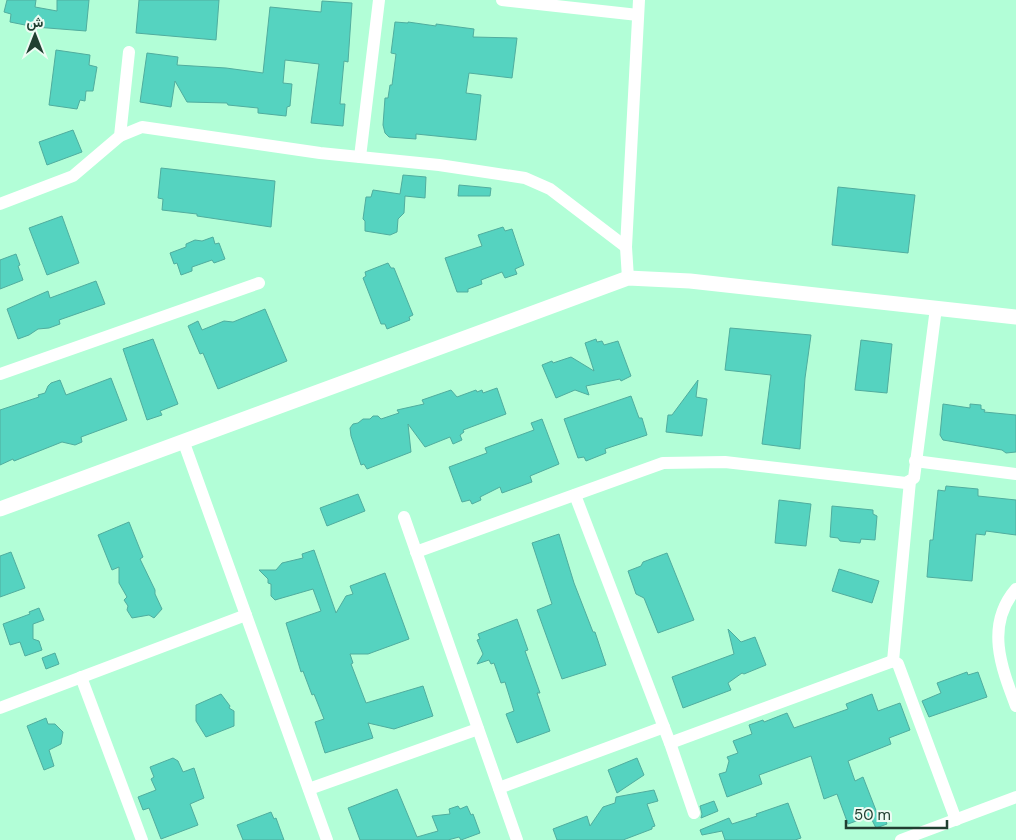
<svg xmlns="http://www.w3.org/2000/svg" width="1016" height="840" font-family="'DM Sans',Vazirmatn,sans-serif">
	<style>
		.building { fill: #55d3c0; stroke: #50ad9e }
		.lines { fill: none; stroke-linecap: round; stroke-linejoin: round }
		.minor { stroke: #fff; stroke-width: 12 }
		.tertiary { stroke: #fff; stroke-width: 15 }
	</style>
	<rect width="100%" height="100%" fill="#b2fed7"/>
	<g class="building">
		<path d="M7 0H36L35 7 57 11V0H89L86 31 35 27 10 22 11 14 4 12Z"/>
		<path d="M139 0H219L216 40 136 33Z"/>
		<path d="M322 1 352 3 348 62 344 61 340 104H345L343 126 311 123 319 64 285 60 283 83 292 84 290 106 287 107 286 116 258 113V108L228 105 227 103 187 102 175 81 171 107 140 102 147 53 178 57 177 65 226 68 263 73 270 7 321 12Z"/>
		<path d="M395 22 408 23V22L436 26V24L474 29 473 37 517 38 512 78 469 73 466 93 481 95 476 140 416 134V139L389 137 385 133 383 125 385 98H388L390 85H392L396 54 391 53Z"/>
		<path d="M56 50 90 55 89 65 97 67 93 91H86L85 101 80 100 77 109 49 105Z"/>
		<path d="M73 130 82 152 47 165 39 142Z"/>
		<path d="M161 168 275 181 271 227 197 216V214L162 210 163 199 158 198Z"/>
		<path d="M403 175 426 177 425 198 405 196 404 213 398 219 397 232 390 235 365 231V221L363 219 366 197H371L373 190 400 194Z"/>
		<path d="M459 185 491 188 490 196H458Z"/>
		<path d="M838 187 915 195 908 253 832 245Z"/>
		<path d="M62 216 79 263 47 275 29 228Z"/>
		<path d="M503 227 505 231 512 229 524 265 515 269 517 274 505 278 502 272 481 280 482 284 468 289V292H457L445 258 482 246 478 235Z"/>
		<path d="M213 237 215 244 219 243 225 259 214 263 212 260 192 267V271L181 275 177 263 174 264 170 253 186 247V244L195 240 202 241Z"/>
		<path d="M16 254 20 265 18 266 23 280 0 289V260Z"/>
		<path d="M388 263 391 268H394L413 315 409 317 410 320 387 329 385 324H381L363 278 366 276 365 272Z"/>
		<path d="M96 281 105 304 59 320 60 324 49 328 38 329 29 335 18 339 7 309 48 291 50 298Z"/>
		<path d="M265 309 287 361 218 389 203 353 200 354 188 326 198 321 202 330 224 321 233 322Z"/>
		<path d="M730 328 811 335 805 378 800 449 762 444 771 375 725 370Z"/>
		<path d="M153 339 178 404 160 411 162 415 147 420 123 349Z"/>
		<path d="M596 339 597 342 602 341 604 345 618 341 631 376 621 381 620 379 586 386 589 395 575 390 556 398 542 365 552 361 553 363 571 357 594 371 585 343Z"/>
		<path d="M861 340 892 344 887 393 855 390Z"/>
		<path d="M111 378 127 420 81 437 82 442 75 445 62 442 14 461 13 459 0 465V410L39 397 38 395 45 393 48 386 51 383 60 380 66 395Z"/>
		<path d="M698 380 696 397 707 399 702 436 666 432 668 415H672Z"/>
		<path d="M497 388 506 414 463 430 464 432 460 435 462 440 453 444 450 437 425 447 408 424 411 452 367 469 364 464 361 465 351 436 350 428 353 424 358 423 363 419H370L373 416H378L381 419 399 413 397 410 424 404 422 400 451 390 457 397 476 390 477 392 482 390 483 393Z"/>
		<path d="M631 396 639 418H642L647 435 605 449 606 453 586 461 584 457 578 458 564 419Z"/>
		<path d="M943 404 970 408V404L981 405V409L985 410 984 412 1016 415V452L1006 453 1002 450 943 440 940 435Z"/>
		<path d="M542 419 559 464 530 476 532 482 502 493 500 487 480 497 481 500 472 504 470 500 462 502 449 467 487 453 485 448 534 430 531 423Z"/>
		<path d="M946 486 978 489V496L1016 500V535L986 531 985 535 976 534 972 581 927 577 930 540H933L938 490 945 491Z"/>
		<path d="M358 494 365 511 327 526 320 508Z"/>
		<path d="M779 500 811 504 806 546 775 543Z"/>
		<path d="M832 506 873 510V514L877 516 875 540 861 539 860 543 840 541 838 538 830 537Z"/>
		<path d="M129 522 143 557 140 559 155 590V594L162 609 154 618 149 615 132 618 127 610 128 606 124 600 127 597 119 583V567L112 570 98 535Z"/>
		<path d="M559 534 574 583 593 632H595L606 665 562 679 537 610 552 604 532 543Z"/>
		<path d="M314 550 336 613 346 596 353 594 350 586 385 573 409 639 368 654H350L353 663 351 664 366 703 423 686 433 716 394 729 368 723 373 738 325 753 315 722 324 719 314 694 312 695 303 671 301 672 286 623 321 611 313 589 275 600 271 596V584L268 583V579L259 570H276L282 563 303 558 302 554Z"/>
		<path d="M11 552 25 588 0 597V556Z"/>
		<path d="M667 553 694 620 658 633 644 598 636 594 628 571 641 566 643 562Z"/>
		<path d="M839 569 879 581 872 603 832 591Z"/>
		<path d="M39 608 44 620 33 624V639L39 641 42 650 25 656 20 642 10 645 3 624 30 614 29 612Z"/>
		<path d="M517 619 528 650 525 651 540 693H537L550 731 517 743 506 714 514 711 505 682 501 683 494 663 491 664 489 660 477 664 483 654 477 640 480 639 478 634Z"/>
		<path d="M728 629 741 642 755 637 766 665 744 674 742 673 728 683 731 690 683 708 672 677 734 654Z"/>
		<path d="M55 653 59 664 46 669 42 658Z"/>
		<path d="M967 672 968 675 978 672 987 697 929 717 922 701 941 693 937 683Z"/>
		<path d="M221 694 230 706 229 708 234 711V726L206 737 196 721V705Z"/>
		<path d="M872 694 878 711 900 703 910 730 889 738 891 744 848 761 855 781 863 777 877 813 882 812 887 824 876 828 870 816 848 824 837 794 824 799 811 756 759 775 762 784 727 797 719 774 726 772 729 761 727 757 738 753 733 741 752 734 749 725 763 720 764 722 787 713 794 728 848 709 846 704Z"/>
		<path d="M46 718 48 724H55L63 732 61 744 49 750 54 766 44 770 27 726Z"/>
		<path d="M173 758 178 761 183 772 194 768 204 798 190 804 198 825 161 839 149 808 143 810 138 797 156 790 151 779 154 777 150 767Z"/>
		<path d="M637 758 644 775 617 793 608 770Z"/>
		<path d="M397 789 417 837 438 831 432 816 450 814 449 809 458 806 460 809 467 806 471 815 473 814 480 833 461 840 459 837 448 840H360L348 808Z"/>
		<path d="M654 790 658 801 647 804 655 826 652 827V829L623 840H557L553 829 587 816 590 826 603 807 615 803 616 797Z"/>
		<path d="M714 801 718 811 701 818 702 814 700 806Z"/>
		<path d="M788 803 801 838 795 840H725L722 831 702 835 700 830 729 818 732 824 757 816 756 814Z"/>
		<path d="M271 812 274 819 276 818 284 840H243L237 825Z"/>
	</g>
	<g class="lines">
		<g class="minor">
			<path d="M502 0 638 15"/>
			<path d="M120 136 142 127 320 153 439 165 525 178 550 189 626 247"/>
			<path d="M360 157 379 0"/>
			<path d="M0 204 73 176 120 136 129 52"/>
			<path d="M628 278 626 247 639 0"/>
			<path d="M0 374 259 283"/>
			<path d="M184 443 327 840"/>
			<path d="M915 461 1016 474"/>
			<path d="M575 495 670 743 694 813"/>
			<path d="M404 517 517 840"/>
			<path d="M416 552 663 463 725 462 906 483 914 478 936 308"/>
			<path d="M1016 589C985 625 1001 667 1016 706"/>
			<path d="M893 661 910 481"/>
			<path d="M81 677 142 840"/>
			<path d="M0 708 246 615"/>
			<path d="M670 743 893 661 898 664 956 820"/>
			<path d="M499 788 664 727"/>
			<path d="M309 789 478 729"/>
			<path d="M901 840 1016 797"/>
		</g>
		<path class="tertiary" d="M0 509 628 278 690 281 1016 317"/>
	</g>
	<g transform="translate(35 35)" stroke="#edfbf3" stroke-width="4" paint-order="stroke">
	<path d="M0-4L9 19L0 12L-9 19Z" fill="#213f31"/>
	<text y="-8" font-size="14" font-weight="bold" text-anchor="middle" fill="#213f31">ش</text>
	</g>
	<path d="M846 820v8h101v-8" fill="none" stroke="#213f31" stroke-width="2.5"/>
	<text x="854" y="820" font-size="15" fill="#213f31" stroke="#edfbf3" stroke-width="4" paint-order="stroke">50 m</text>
</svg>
